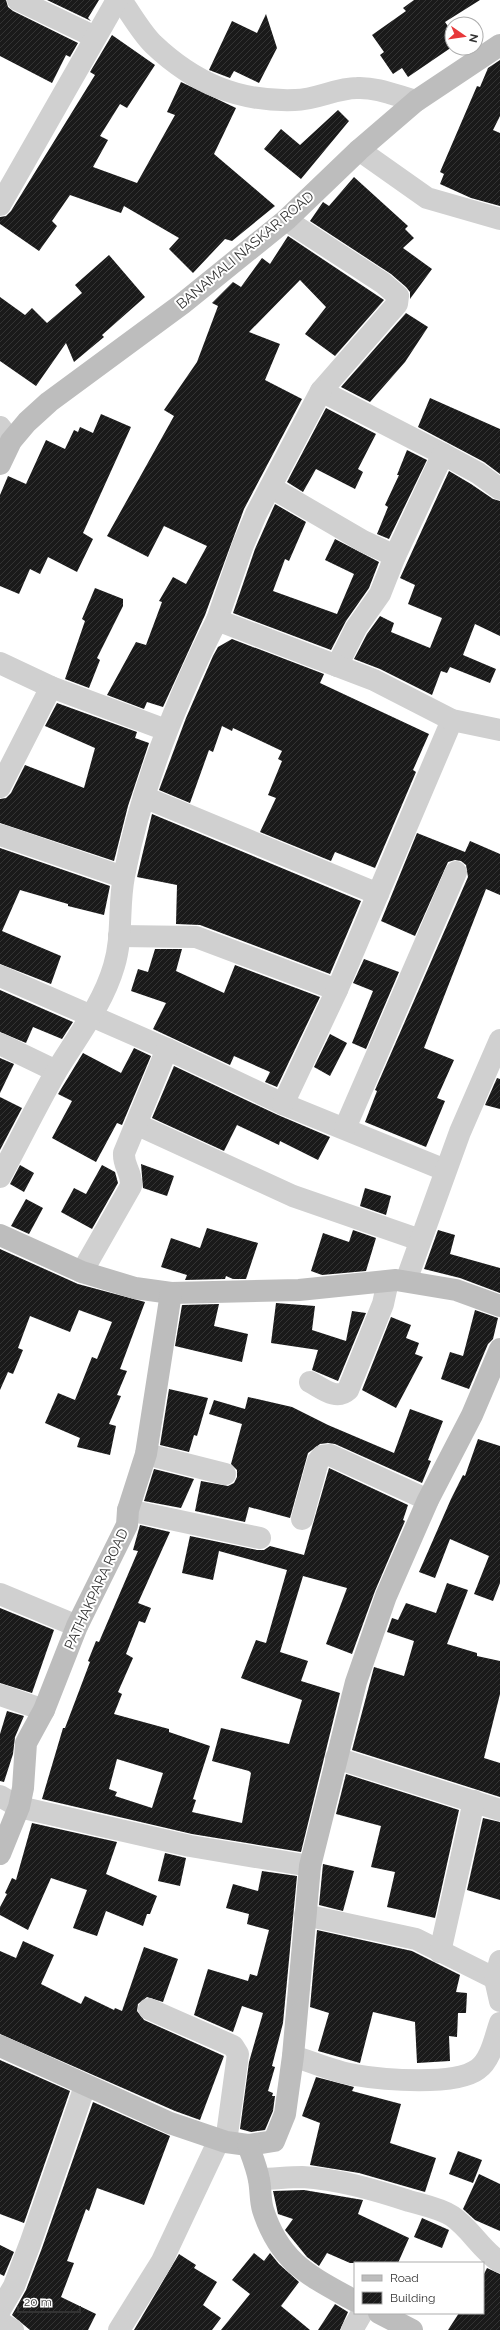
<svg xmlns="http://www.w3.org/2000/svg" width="500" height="2330" font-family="Raleway,sans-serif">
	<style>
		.building { fill: url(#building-hatch); fill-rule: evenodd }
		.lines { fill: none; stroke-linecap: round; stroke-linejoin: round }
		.street { stroke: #d0d0d0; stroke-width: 22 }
		.secondary { stroke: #bdbdbd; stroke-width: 22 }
		.labels { text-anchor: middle; stroke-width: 4; stroke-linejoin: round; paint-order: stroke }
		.street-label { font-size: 14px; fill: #333; stroke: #fff }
	</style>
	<defs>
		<pattern id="building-hatch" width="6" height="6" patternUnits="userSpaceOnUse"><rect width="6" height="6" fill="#1a1a1a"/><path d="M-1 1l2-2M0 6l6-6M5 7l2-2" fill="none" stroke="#333"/></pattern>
	</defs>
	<rect width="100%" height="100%" fill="#fff"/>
	<g class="building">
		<path d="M0 0H6L8 7 13 11 78 43 70 57 66 55 52 83 0 56Z"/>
		<path d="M47 0H99L88 18 91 21Z"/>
		<path d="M414 0H480L445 22 452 32V47L408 77 402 68 393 74 380 55 384 52 372 35 406 11 403 8Z"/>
		<path d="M266 14 277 48 259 83 234 71 230 78 209 70 232 21 257 33Z"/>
		<path d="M112 35 155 65 127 108 120 104 100 136 108 140 93 167 137 183 175 115 167 112 181 82 236 108 214 154 275 206 232 241 225 239 193 273 169 249 179 238 124 206 121 213 70 195 52 221 57 226 39 251 0 224V217L6 216 11 211 95 75 90 72Z"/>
		<path d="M500 60V116L493 130 500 133V206L471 198 440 184 444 174 440 172 477 86 480 87 488 68Z"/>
		<path d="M338 110 349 121 301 179 264 149 281 129 300 145Z"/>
		<path d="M354 177 408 226 405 229 414 238 403 248 432 269 410 299V292L406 287 391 274 310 221 323 202 329 206Z"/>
		<path d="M288 236 384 300 335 356 305 334 326 307 300 280 249 332 280 344 265 380 302 399 244 509 205 615 163 707 147 702 144 709 107 695 136 642 146 645 162 602 159 601 173 577 186 584 207 546 164 526 148 557 107 536 174 416 164 410 197 362 218 306 212 303 233 282 241 287 262 258 270 264Z"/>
		<path d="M109 255 145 297 102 335 104 337 74 362 66 343 36 386 0 361V297L25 315 32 308 47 323 82 293 75 285Z"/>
		<path d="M406 313 428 327 405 362 370 402 341 387Z"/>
		<path d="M430 398 500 429V474L484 462 418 427Z"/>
		<path d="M326 408 376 434 358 469 363 472 355 489 316 469 303 492 287 482Z"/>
		<path d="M101 414 131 427 83 533 93 539 77 572 48 557 40 574 30 569 19 594 0 586V495L8 476 26 484 46 440 65 449 74 430 78 432 80 427 93 433Z"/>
		<path d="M407 450 427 460 389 539 377 534 388 507 385 505 399 475H397Z"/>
		<path d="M449 471 471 484 493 499 500 501V636L475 624 463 655 496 669 490 683 450 667 447 673 441 671 432 695 380 669 354 659 367 634 380 616 394 623 391 632 430 648 442 618 408 604 415 585 400 578Z"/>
		<path d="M275 504 306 522 289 561 285 559 273 591 337 614 354 574 325 560 335 539 379 562 369 588 346 621 331 650 233 613 255 549Z"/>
		<path d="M95 588 123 599V606L97 658 100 660 89 688 65 679 85 621 82 619Z"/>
		<path d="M232 639 324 674 320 683 429 734 413 770 416 772 375 868 335 852 331 861 260 832 276 798 268 795 282 761 278 759 282 751 233 728 232 731 222 726 213 752 209 750 190 803 159 790 186 718 213 656 218 647Z"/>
		<path d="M57 703 137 732 135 738 149 743 128 806 114 861 0 823V799L6 798 11 793 25 765 84 788 95 748 45 726Z"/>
		<path d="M152 814 361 901 330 974 200 925 176 924 177 885 137 877Z"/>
		<path d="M417 833 465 852 470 841 500 854V895L486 889 424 1048 454 1060 437 1098 445 1101 426 1147 365 1122 377 1091 375 1090 468 877 466 865 461 861 455 860 448 862 415 936 381 921Z"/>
		<path d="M0 848 110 886 104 915 68 906V904L20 890 2 931 61 956 51 984 0 964Z"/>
		<path d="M182 949 176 971 224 993 235 965 320 997 277 1087 265 1082 270 1072 234 1056 230 1065 153 1029 166 1003 131 991 138 969 148 972 155 949Z"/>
		<path d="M364 959 399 972 366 1049 352 1043 373 991 353 983Z"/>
		<path d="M0 990 73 1022 62 1039 33 1027 26 1043 0 1032Z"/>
		<path d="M330 1034 347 1043 330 1076 314 1067Z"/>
		<path d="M134 1048 151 1056 122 1125 117 1123 96 1162 52 1138 72 1101 58 1094 83 1053 121 1073Z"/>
		<path d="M0 1058 14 1064 0 1093Z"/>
		<path d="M174 1066 278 1115 330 1137 318 1160 280 1141 279 1145 237 1125 224 1151 152 1118Z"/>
		<path d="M497 1078 500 1079V1109L485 1105Z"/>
		<path d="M0 1097 22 1108 0 1150Z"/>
		<path d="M141 1164 174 1176 167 1196 143 1188Z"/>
		<path d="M20 1165 34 1173 24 1192 10 1184Z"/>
		<path d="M102 1165 115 1172 118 1183 92 1229 61 1212 74 1188 86 1194Z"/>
		<path d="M365 1188 391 1196 386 1215 360 1206Z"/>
		<path d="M26 1199 43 1208 29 1234 11 1226Z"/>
		<path d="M207 1228 258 1243 246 1279H233L226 1276 225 1279 185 1280 187 1275 161 1267 171 1238 200 1248Z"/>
		<path d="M353 1230 376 1238 366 1271 322 1275 311 1271 323 1233 349 1242Z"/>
		<path d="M438 1230 455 1235 450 1254 500 1268V1293L460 1278 424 1269Z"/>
		<path d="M0 1249 78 1284 145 1302 120 1369 127 1371 117 1395 121 1396 109 1424 116 1426 110 1455 77 1447 80 1438 45 1423 58 1393 75 1400 92 1357 97 1359 112 1322 79 1310 70 1332 30 1316 18 1348 23 1350 13 1374 8 1372 0 1390Z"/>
		<path d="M276 1303 315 1306 312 1330 346 1341 352 1311 366 1313 338 1381 312 1370 318 1350 271 1343Z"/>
		<path d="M219 1304 214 1326 248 1334 242 1362 175 1346 182 1305Z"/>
		<path d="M475 1310 498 1318 493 1339 488 1344 469 1389 441 1379 450 1352 463 1356Z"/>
		<path d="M391 1317 411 1325 406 1338 419 1343 415 1354 423 1357 396 1408 362 1390Z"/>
		<path d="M169 1389 208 1398 197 1436 194 1435 189 1452 160 1445Z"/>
		<path d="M248 1397 292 1407 328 1425 394 1453 410 1409 443 1421 428 1460 431 1461 422 1483 335 1444 328 1443 320 1444 308 1453 290 1518 249 1507 245 1522 195 1511 201 1481 228 1486 234 1483 237 1477V1470L231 1464 242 1424 209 1414 214 1400 245 1409Z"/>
		<path d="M478 1439 500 1446V1583L493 1601 474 1594 489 1556 450 1539 435 1578 419 1572 451 1499 463 1475 465 1476Z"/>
		<path d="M329 1468 408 1505 403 1520 405 1521 375 1591 352 1654 326 1644 347 1588 303 1576 280 1652 308 1661 301 1681 340 1693 301 1852 192 1834 42 1799 63 1728H65L90 1662 88 1661 96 1641 99 1642 138 1551 133 1550 140 1525 170 1532 138 1603 151 1608 145 1623 139 1621 126 1654 133 1658 118 1692 122 1694 114 1714 169 1729V1732L210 1746 193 1799 196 1800 192 1812 242 1823 251 1773 249 1771 212 1761 221 1728 289 1744 302 1700 241 1678 256 1640 266 1643 287 1570 219 1551 213 1580 182 1573 190 1536 257 1550H264L270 1546 304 1555ZM117 1759 163 1773 152 1808 115 1796 117 1792 109 1789Z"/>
		<path d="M154 1469 194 1479 181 1508 144 1501Z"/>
		<path d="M447 1583 468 1590 447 1644 477 1653V1656L500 1661V1694L484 1758 500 1763V1797L352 1750 374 1667 404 1676 414 1641 387 1632 392 1618 398 1620 406 1603 436 1613Z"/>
		<path d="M0 1608 54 1630 32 1693 0 1683Z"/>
		<path d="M7 1711 24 1716 15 1737 13 1754 4 1782 0 1781V1734Z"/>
		<path d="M346 1774 459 1810 435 1918 387 1907 395 1872 371 1867 381 1826 336 1814Z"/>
		<path d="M483 1818 500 1822V1900L467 1890Z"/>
		<path d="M32 1823 117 1842 106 1874 157 1896 150 1914H147L143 1926 106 1911 97 1936 73 1928 87 1890 51 1878 28 1930 0 1915V1907L7 1894 5 1893 12 1878 16 1880Z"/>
		<path d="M165 1853 186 1858 180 1886 158 1881Z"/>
		<path d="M323 1864 354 1871 343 1911 319 1905Z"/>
		<path d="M262 1871 297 1876 283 2023 272 2066 275 2067 268 2091 273 2093 272 2096H275L273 2111 265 2130 251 2132 240 2129 249 2062 263 2013 242 2006 233 2032 194 2015 208 1969 248 1981 250 1974 257 1976 269 1930 247 1924 249 1914 226 1908 233 1884 258 1891Z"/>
		<path d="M317 1930 412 1951 460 1975 456 1992 467 1993 466 2013H458L457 2037 449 2036 450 2061 417 2063 415 2022 373 2012 360 2063 318 2051 329 2013 310 2007Z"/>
		<path d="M23 1941 54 1955 41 1984 81 2004 85 1996 114 2010 115 2008 122 2011 144 1947 178 1959 163 2002 147 1997 138 2004 137 2011 144 2020 224 2056 200 2120 175 2111 0 2034V1951L16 1958Z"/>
		<path d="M0 2060 70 2091 24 2223 0 2214Z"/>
		<path d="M316 2077 354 2087 352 2091 401 2104 390 2143 436 2158 425 2192 359 2173 310 2165 320 2123 302 2116Z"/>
		<path d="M93 2102 170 2136 144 2205 97 2188 89 2211 86 2209 67 2261 74 2263 61 2297 96 2314 88 2330H30L12 2315 26 2290 42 2248Z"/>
		<path d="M458 2151 482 2160 473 2183 449 2174Z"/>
		<path d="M479 2174 500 2184V2231L475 2220 463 2209Z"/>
		<path d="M304 2190 363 2200 358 2214 409 2238 398 2263H350L327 2253 319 2266 307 2257 285 2230 293 2219 278 2214 273 2191Z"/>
		<path d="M422 2218 449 2230 442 2248 414 2237Z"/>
		<path d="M0 2245 14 2252 4 2276 0 2274Z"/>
		<path d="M254 2253 264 2261 270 2253 279 2264 299 2282 281 2306 310 2330H221L250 2294 232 2280Z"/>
		<path d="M179 2254 196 2265 194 2268 217 2282 203 2305 221 2318 212 2330H134Z"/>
		<path d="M487 2268 500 2274V2330H448L459 2313H483V2276Z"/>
		<path d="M335 2304 348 2312 340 2330H318Z"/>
	</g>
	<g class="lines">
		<g class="street">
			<path d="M18 0 95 37"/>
			<path d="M121 0C131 14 141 32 153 44 194 83 238 102 295 100 316 100 336 88 357 88 377 87 397 96 416 101"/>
			<path d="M359 150 427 198 500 219"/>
			<path d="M0 205 117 0"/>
			<path d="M286 220 383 283 398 296 397 304 321 391 443 454 478 473 500 489"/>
			<path d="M0 427 11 441"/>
			<path d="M272 488 363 541 395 556"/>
			<path d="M217 620 243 545 256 514 321 391"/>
			<path d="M0 663 51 687 166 730"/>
			<path d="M337 666 356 628 380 594 395 556 443 454"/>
			<path d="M0 787 51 687"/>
			<path d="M144 797 378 894"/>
			<path d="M0 835 123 877"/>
			<path d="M119 936 196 937 337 990"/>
			<path d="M0 976 167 1049 283 1104 445 1170"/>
			<path d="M0 1044 56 1071"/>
			<path d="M283 1104 337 990 452 720"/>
			<path d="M138 1125 293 1196 420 1240"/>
			<path d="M345 1128 456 872"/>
			<path d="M0 1177C19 1142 37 1105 57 1070 77 1037 103 1004 114 966 123 937 118 906 124 876 141 786 176 701 217 620L374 680 452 720 500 730"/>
			<path d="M82 1272 131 1186C132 1171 123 1167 124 1153L167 1049"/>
			<path d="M406 1281 460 1132 500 1040"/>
			<path d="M310 1382C322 1388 336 1401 348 1390L383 1304 388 1281"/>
			<path d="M146 1454 225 1474"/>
			<path d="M128 1510 260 1538"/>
			<path d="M302 1519 318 1461 322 1456 330 1455 428 1500"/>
			<path d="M0 1594 77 1626"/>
			<path d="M0 1695 44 1710"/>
			<path d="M336 1758 500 1810"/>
			<path d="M0 1796 19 1807 190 1846 310 1866"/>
			<path d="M305 1915 416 1939 500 1981"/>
			<path d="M440 1952 474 1801"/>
			<path d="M500 1961 495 1979 500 2001"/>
			<path d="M149 2009 233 2046 238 2054 226 2142"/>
			<path d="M293 2056C313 2062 334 2072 355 2075 383 2080 456 2086 478 2069 491 2060 495 2037 500 2023"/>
			<path d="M259 2179C273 2179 288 2177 302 2177 338 2179 375 2190 409 2201 423 2205 439 2208 452 2216 471 2229 481 2250 500 2262"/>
			<path d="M0 2310 14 2286 30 2244 85 2086"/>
			<path d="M0 2322 13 2330"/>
			<path d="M119 2330 162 2261 219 2140"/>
			<path d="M352 2330 362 2313"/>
		</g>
		<g class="secondary">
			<path d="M0 464 11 441 27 422 49 402 182 304 286 220 359 150 416 101 500 45"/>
			<path d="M0 1235 82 1272 135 1288 171 1293 299 1290 396 1280 456 1290 500 1306"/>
			<path d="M0 1854 19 1807 23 1788 26 1743 44 1710 77 1626 127 1525 128 1510 146 1454 171 1293"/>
			<path d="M0 2046 170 2123 226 2142 248 2145 274 2141 285 2114 293 2056 310 1866 356 1682 386 1596 428 1500 472 1415 500 1349"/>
			<path d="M248 2145C252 2156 257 2168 259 2180 261 2190 260 2201 263 2210 280 2263 310 2276 355 2301"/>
			<path d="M379 2313 412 2330"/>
		</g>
	</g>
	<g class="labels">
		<g class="street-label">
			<text transform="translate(245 250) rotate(-40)" y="5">BANAMALI NASKAR ROAD</text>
			<text transform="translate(96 1589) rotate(-65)" y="5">PATHAKPARA ROAD</text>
		</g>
	</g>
	<rect x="354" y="2262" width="130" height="52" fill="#ffffff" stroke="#adadad"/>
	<rect x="362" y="2275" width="20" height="6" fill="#bdbdbd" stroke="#adadad"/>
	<text x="390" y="2282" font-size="12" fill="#333333">Road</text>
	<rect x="362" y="2292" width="20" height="12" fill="url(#building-hatch)" stroke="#adadad"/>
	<text x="390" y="2302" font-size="12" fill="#333333">Building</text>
	<g transform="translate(464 36) rotate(103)"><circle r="19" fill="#ffffff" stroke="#adadad"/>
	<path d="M0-3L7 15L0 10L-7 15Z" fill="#e7383a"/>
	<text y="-6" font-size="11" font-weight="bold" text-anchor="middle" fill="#333333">N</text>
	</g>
	<path d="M18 2306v6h62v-6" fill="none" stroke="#333333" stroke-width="2"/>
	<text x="24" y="2306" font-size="12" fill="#333333" stroke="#ffffff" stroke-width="3" paint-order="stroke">20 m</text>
</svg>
